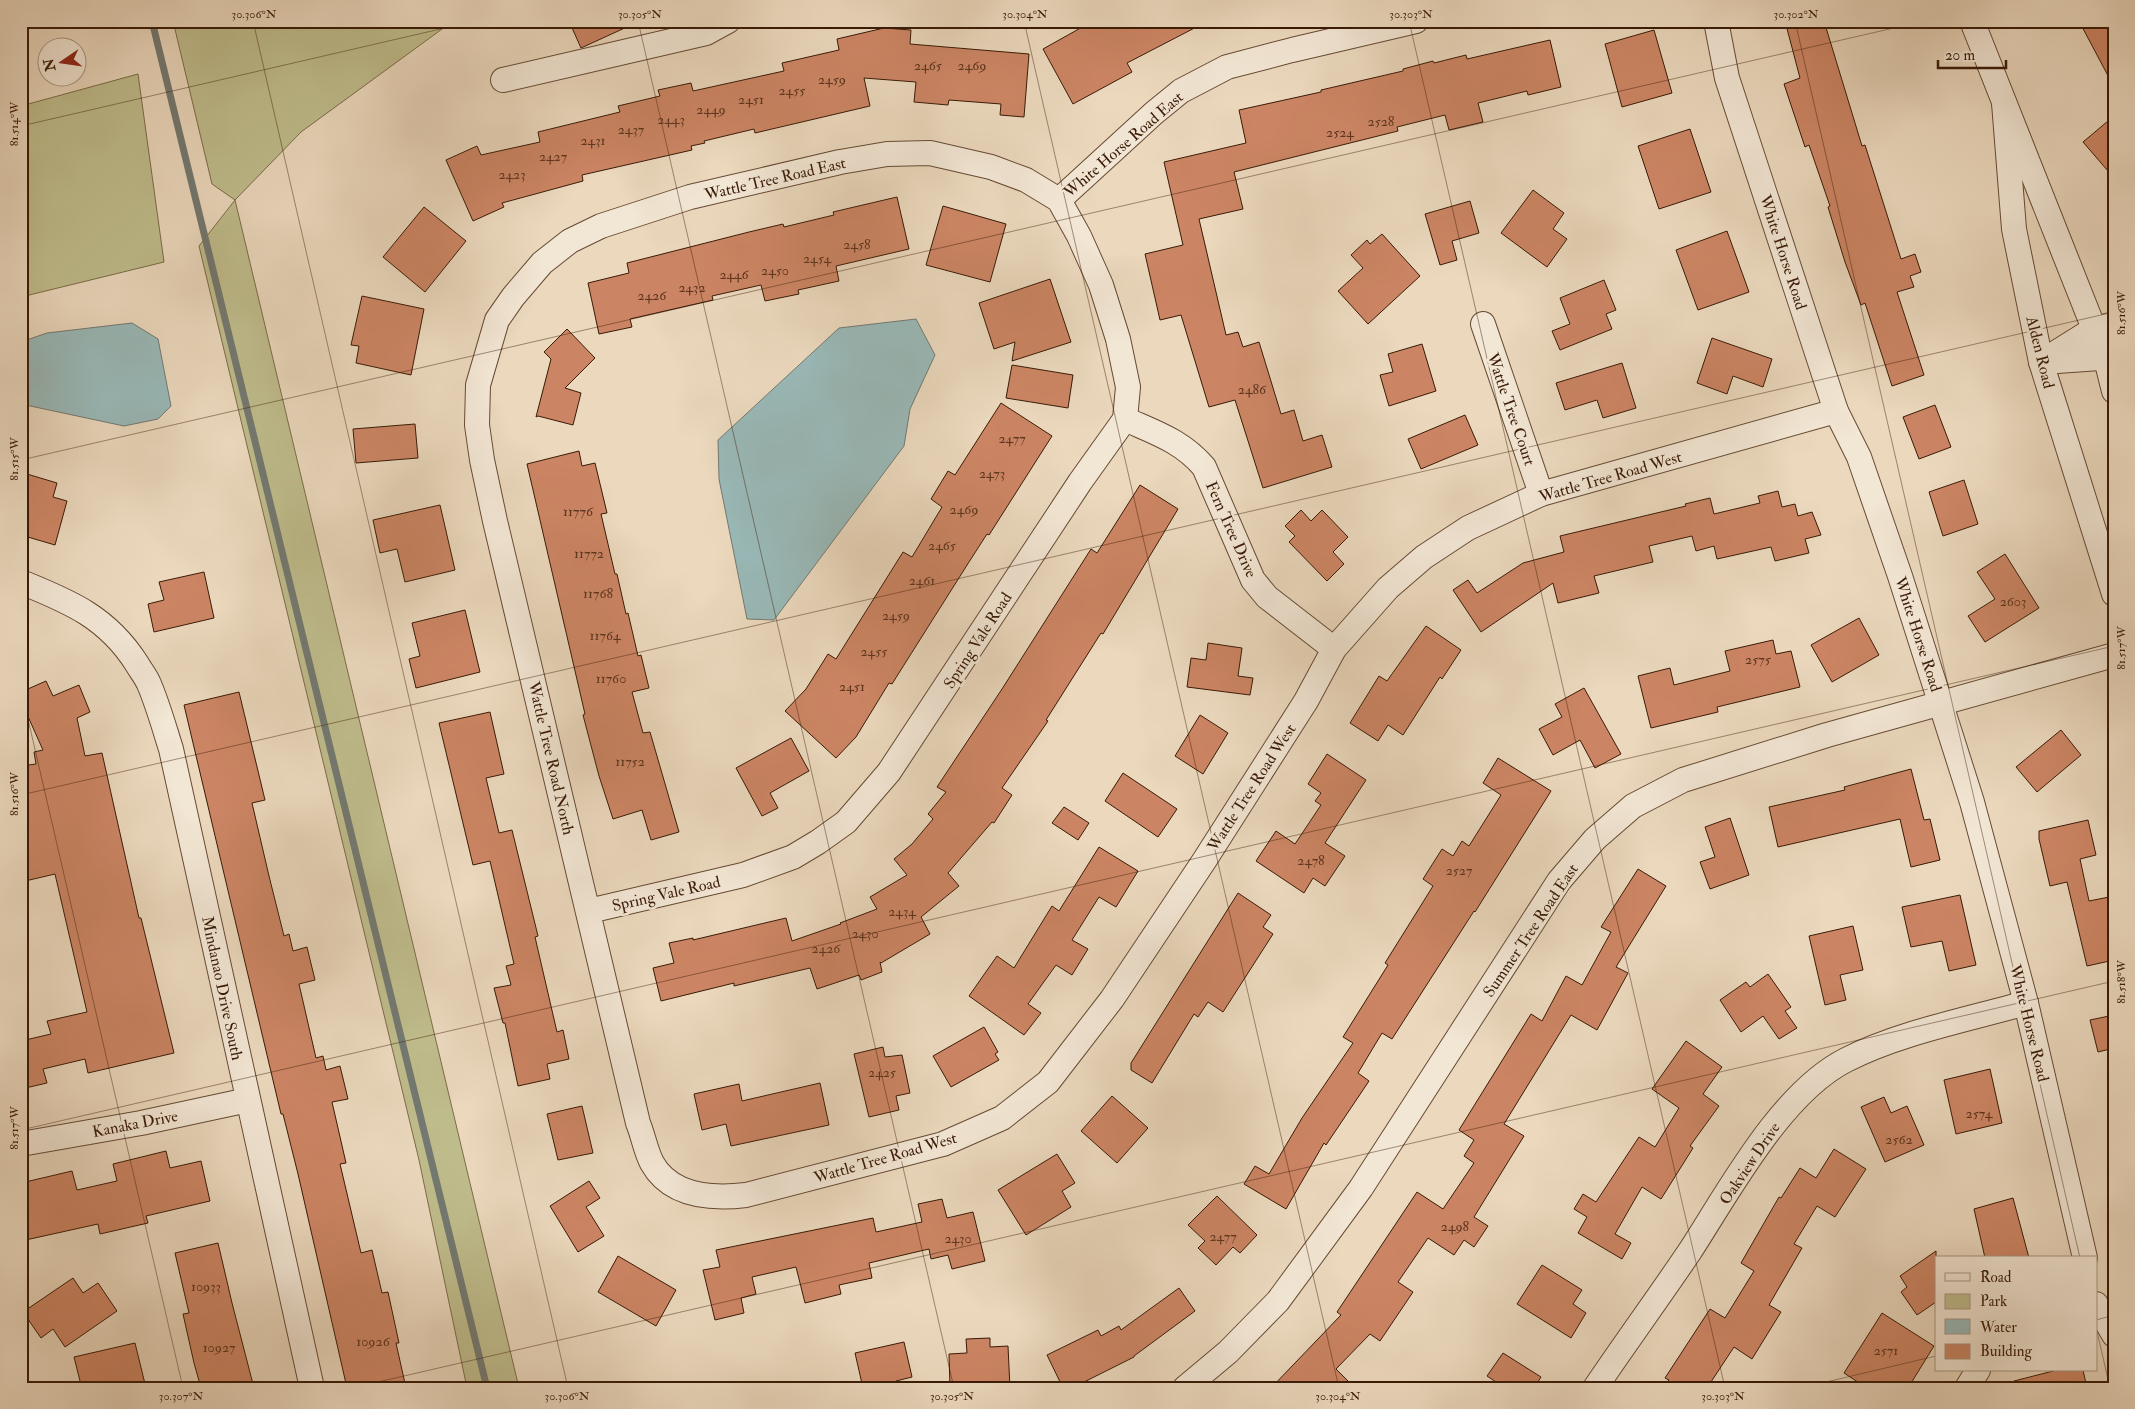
<svg xmlns="http://www.w3.org/2000/svg" width="2135" height="1409" font-family="'IM FELL Double Pica',serif">
	<style>
		.green { fill: #bfbc8c; stroke: #7c6b49 }
		.water { fill: #99b9b8; stroke: #737971 }
		.lines { fill: none; stroke-linecap: round; stroke-linejoin: round }
		.stream { stroke: #737971; stroke-width: 7 }
		.building { fill: #cc8564; stroke: #391a06 }
		.minor-casing { stroke: #664a34; stroke-width: 26 }
		.minor { stroke: #f2e6d4; stroke-width: 24 }
		.ticks { fill: none; stroke: #391a06; stroke-width: 1; stroke-opacity: 0.45 }
		.labels { text-anchor: middle; stroke-width: 5; stroke-linejoin: round; paint-order: stroke }
		.number-label { font-size: 14px; fill: #5e351e }
		.street-label { font-size: 16px; fill: #391a06; stroke: #f2e6d4 }
		.neatline { fill: none; stroke: #391a06; stroke-width: 2 }
		.ticks-label { font-size: 12px; text-anchor: middle; fill: #391a06 }
	</style>
	<rect width="100%" height="100%" fill="#ebd8bd"/>
	<filter id="stains"><feTurbulence type="fractalNoise" baseFrequency=".004" numOctaves="4"/><feColorMatrix values="0 0 0 0 .2 0 0 0 0 .09 0 0 0 0 .02 0 0 0 .5 -.17"/></filter>
	<radialGradient id="worn" r=".72"><stop offset=".6" stop-color="#630" stop-opacity="0"/><stop offset="1" stop-color="#630" stop-opacity=".3"/></radialGradient>
	<g class="green">
		<path d="M173 21H453L301 132 235 200 519 1388H467L419 1160 199 246 235 200 212 184Z"/>
		<path d="M138 74 164 262 21 297V106Z"/>
	</g>
	<g class="water">
		<path d="M916 319 935 355 910 409 904 446 774 620 747 619 719 479 718 440 839 328Z"/>
		<path d="M132 323 158 339 171 406 158 419 124 426 21 404V342L47 333Z"/>
	</g>
	<g class="lines">
		<path class="stream" d="M152 21 487 1388"/>
	</g>
	<g class="building">
		<path d="M569 21H640L581 48Z"/>
		<path d="M1093 21H1208L1127 63 1132 72 1073 104 1043 49Z"/>
		<path d="M1785 21H1824L1862 146 1865 145 1901 259 1915 254 1921 272 1910 276 1914 287 1897 292 1924 375 1892 386 1865 303 1861 305 1845 262 1828 207 1830 206 1809 145 1805 147 1784 84 1800 78Z"/>
		<path d="M2079 21H2114V87Z"/>
		<path d="M884 28 911 30 910 44 1029 54 1024 117 1000 115 1001 104 949 100 948 105 914 102 916 82 864 78 870 106 755 133 754 129 704 141 705 143 691 146 692 150 582 175 583 181 502 203 504 207 473 221 446 160 477 146 481 155 540 142 538 132 620 112 618 106 660 96 658 90 691 83 693 91 784 71 782 63 839 50 837 39Z"/>
		<path d="M1654 30 1672 93 1622 107 1605 44Z"/>
		<path d="M1550 40 1561 87 1528 95 1527 91 1478 103 1483 122 1449 130 1445 115 1397 127 1398 131 1234 172 1243 209 1199 219 1226 335 1238 332 1243 347 1259 342 1281 414 1294 410 1303 441 1322 435 1332 467 1263 488 1235 400 1209 407 1181 315 1160 320 1145 254 1183 245 1164 162 1246 143 1239 110 1321 92V90L1403 71V69L1433 61 1434 63 1466 55 1467 59Z"/>
		<path d="M2114 116V178L2083 142Z"/>
		<path d="M1690 129 1711 192 1659 209 1638 146Z"/>
		<path d="M1533 190 1564 213 1553 229 1567 239 1547 267 1501 233Z"/>
		<path d="M897 197 909 249 836 266 839 281 798 290 799 294 765 301 761 285 712 296 713 300 630 319 632 327 599 334 588 283 629 273 627 263 749 232 783 224 784 227 834 215 833 212Z"/>
		<path d="M1470 201 1479 233 1452 241 1457 260 1440 265 1425 214Z"/>
		<path d="M943 206 1006 224 990 282 926 265Z"/>
		<path d="M424 207 466 241 425 292 383 257Z"/>
		<path d="M1727 231 1749 292 1698 310 1676 250Z"/>
		<path d="M1382 234 1420 276 1368 324 1338 291 1363 268 1351 255 1367 240 1370 244Z"/>
		<path d="M1050 279 1071 342 1012 361 1015 342 994 349 979 303Z"/>
		<path d="M1604 280 1616 310 1606 314 1612 329 1560 350 1552 331 1570 324 1560 298Z"/>
		<path d="M362 296 424 309 411 375 356 363 359 346 351 345Z"/>
		<path d="M567 329 595 358 565 388 581 393 573 425 538 416 536 417 551 359 544 352Z"/>
		<path d="M1712 338 1772 359 1763 387 1733 376 1727 394 1697 383Z"/>
		<path d="M1422 344 1436 391 1389 406 1380 375 1393 372 1388 354Z"/>
		<path d="M1622 363 1636 408 1603 418 1597 400 1565 410 1556 383Z"/>
		<path d="M1012 365 1073 375 1068 408 1006 398Z"/>
		<path d="M1001 403 1052 436 989 535 987 534 969 562 892 684 889 683 856 737 836 758 785 711 806 689 828 654 836 659 903 552 912 557 942 507 931 499 948 471 955 475Z"/>
		<path d="M1935 405 1951 447 1919 459 1903 417Z"/>
		<path d="M1465 415 1478 445 1421 469 1408 439Z"/>
		<path d="M415 424 418 458 356 463 353 429Z"/>
		<path d="M579 451 582 466 595 463 607 513 601 514 615 574H617L626 614 628 613 638 656 641 655 649 688 632 692 643 733 650 732 679 832 651 840 642 810 613 819 599 776 583 715 585 714 527 464Z"/>
		<path d="M27 474 57 483 53 497 67 501 55 545 21 535V496Z"/>
		<path d="M1964 480 1978 524 1943 536 1929 492Z"/>
		<path d="M1140 485 1178 509 1103 634 1101 633 1046 720 1048 721 1002 788 1012 795 994 823 992 822 948 873 959 886 921 917 930 934 881 963 880 962 882 972 861 980 859 975 817 989 810 968 734 986V983L661 1001 653 968 674 963 669 943 693 938V940L786 918 792 941 841 924 840 923 877 909 870 897 907 875 894 859 912 844 933 819 928 814 946 792 937 787 1002 689 1091 549 1097 553Z"/>
		<path d="M1778 491 1782 507 1795 504 1798 516 1812 512 1821 535 1805 539 1809 553 1775 561 1771 547 1717 559 1714 546 1696 551 1692 536 1649 546 1653 562 1594 576 1599 593 1558 603 1553 583 1481 632 1453 590 1468 580 1477 593 1523 563 1564 552 1560 536 1686 506 1685 504 1710 498 1714 514 1760 503 1758 496Z"/>
		<path d="M440 505 455 570 405 582 397 549 380 553 373 520Z"/>
		<path d="M1301 510 1311 521 1322 510 1348 537 1333 552 1344 564 1327 581 1289 542 1295 536 1285 526Z"/>
		<path d="M2005 554 2039 608 1985 642 1968 616 1995 599 1977 572Z"/>
		<path d="M204 572 214 618 154 632 148 604 164 600 159 582Z"/>
		<path d="M465 610 480 672 416 688 409 659 420 656 412 623Z"/>
		<path d="M1859 618 1879 655 1832 682 1811 645Z"/>
		<path d="M1426 626 1461 650 1442 679 1440 677 1403 735 1388 725 1378 741 1350 723 1379 676 1387 681Z"/>
		<path d="M1773 640 1776 654 1791 651 1800 687 1717 707 1718 712 1651 728 1638 676 1670 668 1674 685 1730 671 1725 651Z"/>
		<path d="M1208 643 1242 648 1238 676 1253 678 1250 695 1187 687 1191 658 1206 660Z"/>
		<path d="M46 681 53 696 79 685 90 712 77 718 85 756 102 753 139 918H141L174 1053 88 1073 85 1059 43 1069 47 1083 21 1089V1041L51 1034 47 1021 87 1012 55 874 21 882V766L36 764 34 752 43 750 21 701V692Z"/>
		<path d="M1584 688 1621 754 1595 768 1580 740 1553 755 1539 729 1562 717 1555 704Z"/>
		<path d="M239 692 265 800 252 803 269 876 284 936 289 934 293 951 307 947 315 980 299 984 316 1058 323 1056 326 1070 340 1066 348 1099 332 1102 346 1163 340 1164 361 1253 372 1250 382 1293 388 1292 399 1343H396L406 1388H347L298 1174 283 1114H281L184 705Z"/>
		<path d="M490 712 504 774 486 778 499 833 512 830 538 936 535 937 557 1032 563 1030 569 1059 547 1064 550 1079 518 1086 505 1023H503L494 988 511 985 506 966 514 964 490 861 473 865 439 723Z"/>
		<path d="M1200 715 1228 733 1203 774 1175 756Z"/>
		<path d="M2061 730 2081 755 2037 792 2016 767Z"/>
		<path d="M791 738 809 771 770 793 778 808 762 816 736 768Z"/>
		<path d="M1327 754 1366 780 1325 843 1345 856 1325 886 1313 878 1304 893 1256 861 1276 831 1295 844 1321 805 1315 801 1321 793 1308 784Z"/>
		<path d="M1498 758 1551 791 1475 912 1474 911 1392 1039 1382 1033 1358 1073 1369 1081 1326 1145 1324 1143 1286 1209 1244 1184 1255 1166 1269 1174 1302 1118 1353 1043 1343 1037 1388 965 1385 963 1433 886 1423 879 1442 849 1453 856 1462 841 1469 846 1501 795 1483 783Z"/>
		<path d="M1911 769 1924 820 1930 819 1940 860 1911 867 1900 819 1778 847 1769 807 1845 790 1844 787Z"/>
		<path d="M1123 773 1177 809 1158 837 1105 801Z"/>
		<path d="M1064 807 1089 823 1078 840 1052 823Z"/>
		<path d="M1730 818 1749 875 1710 889 1700 862 1715 857 1705 827Z"/>
		<path d="M2088 820 2096 855 2080 859 2089 901 2109 897 2114 918V960L2087 966 2067 882 2050 886 2039 839V831Z"/>
		<path d="M1099 847 1138 871 1116 907 1099 897 1072 940 1088 949 1072 975 1056 965 1028 1004 1041 1013 1024 1035 969 996 997 956 1014 968 1052 906 1059 911Z"/>
		<path d="M1638 869 1666 886 1616 967 1628 973 1597 1030 1571 1015 1504 1124 1524 1136 1474 1217 1488 1226 1474 1247 1464 1240 1454 1255 1428 1238 1398 1282 1413 1292 1380 1341 1370 1334 1336 1369 1355 1388H1271L1341 1315 1337 1312 1417 1192 1443 1209 1474 1163 1464 1156 1474 1140 1459 1130 1531 1014 1542 1021 1566 976 1582 985 1611 932 1601 927Z"/>
		<path d="M1238 893 1271 915 1263 927 1273 934 1223 1012 1208 1002 1198 1017 1194 1014 1152 1083 1131 1070V1063Z"/>
		<path d="M1960 895 1976 965 1949 971 1942 941 1911 947 1902 907Z"/>
		<path d="M1853 926 1863 970 1840 975 1846 1000 1825 1005 1809 936Z"/>
		<path d="M1768 974 1791 1007 1785 1011 1797 1028 1779 1039 1763 1016 1741 1032 1720 1000 1746 982 1750 987Z"/>
		<path d="M2114 1015V1048L2098 1052 2090 1020Z"/>
		<path d="M984 1027 998 1052 995 1054 999 1060 951 1087 933 1056Z"/>
		<path d="M1686 1041 1722 1067 1703 1094 1719 1106 1690 1146 1693 1148 1661 1199 1642 1187 1615 1234 1631 1243 1622 1259 1578 1233 1587 1217 1574 1209 1583 1194 1596 1202 1639 1137 1655 1147 1679 1108 1652 1089Z"/>
		<path d="M883 1047 885 1057 902 1055 910 1093 896 1096 899 1110 869 1117 854 1054Z"/>
		<path d="M1990 1069 2002 1123 1956 1134 1944 1080Z"/>
		<path d="M820 1083 829 1125 731 1146 726 1124 702 1130 694 1094 739 1084 742 1101Z"/>
		<path d="M1112 1096 1148 1128 1117 1163 1081 1131Z"/>
		<path d="M1884 1097 1891 1113 1907 1106 1924 1145 1885 1162 1861 1107Z"/>
		<path d="M582 1106 593 1153 558 1160 547 1114Z"/>
		<path d="M1834 1149 1866 1169 1835 1217 1817 1206 1794 1244 1802 1248 1769 1305 1781 1312 1752 1359 1734 1347 1707 1388H1663L1669 1380 1665 1378 1710 1309 1725 1318 1754 1271 1741 1263 1779 1197 1781 1198 1800 1168 1816 1178Z"/>
		<path d="M166 1151 170 1168 201 1161 210 1201 146 1216 148 1223 100 1234 98 1224 21 1241V1183L72 1171 77 1190 117 1181 113 1164Z"/>
		<path d="M1057 1154 1075 1183 1062 1191 1071 1207 1026 1235 998 1190Z"/>
		<path d="M589 1181 600 1198 586 1207 604 1236 578 1252 550 1206Z"/>
		<path d="M1217 1196 1257 1235 1240 1253 1233 1247 1216 1265 1198 1248 1205 1241 1188 1225Z"/>
		<path d="M2013 1198 2029 1258H1985L1974 1209Z"/>
		<path d="M942 1199 947 1218 973 1212 985 1261 952 1269 948 1255 931 1259 929 1249 869 1263 872 1278 839 1285 841 1294 805 1303 796 1267 752 1277 756 1294 741 1298 744 1313 715 1320 703 1270 720 1267 716 1250 873 1218 876 1232 922 1222 918 1204Z"/>
		<path d="M218 1243 232 1303 254 1388H201L194 1363 183 1314 189 1313 175 1253Z"/>
		<path d="M1936 1251V1302L1917 1315 1901 1292 1907 1287 1900 1276Z"/>
		<path d="M618 1256 676 1290 656 1326 598 1292Z"/>
		<path d="M1542 1265 1582 1290 1573 1304 1586 1313 1571 1338 1517 1304Z"/>
		<path d="M73 1278 83 1293 98 1283 117 1311 65 1347 53 1329 41 1338 23 1312Z"/>
		<path d="M1179 1288 1195 1311 1134 1356V1357L1072 1388H1063L1047 1355 1098 1330 1101 1336 1119 1326 1121 1330Z"/>
		<path d="M1882 1313 1934 1346 1908 1388H1867L1844 1373Z"/>
		<path d="M990 1338V1347L1008 1346 1010 1388H950L949 1354 967 1353 966 1339Z"/>
		<path d="M904 1342 912 1377 896 1381 898 1388H863L855 1353Z"/>
		<path d="M135 1343 146 1388H98L97 1382 81 1385 74 1357Z"/>
		<path d="M1503 1353 1541 1377 1534 1388H1505L1487 1376Z"/>
		<path d="M2057 1370H2083L2087 1388H2015L2014 1381Z"/>
	</g>
	<g class="lines">
		<defs>
			<g id="minor">
				<path d="M1716 21 1727 78 1836 411 1859 457 1900 576 1972 802 2026 1003 2085 1258"/>
				<path d="M1972 21 2106 359 2114 391"/>
				<path d="M503 80 706 33 728 21"/>
				<path d="M2004 103 2014 229 2041 362 2114 594"/>
				<path d="M1059 200 1154 113 1181 91 1227 67 1292 50 1416 21"/>
				<path d="M1483 324 1541 494"/>
				<path d="M2041 362 2094 329 2114 324"/>
				<path d="M2043 362 2114 357"/>
				<path d="M1125 419C1156 433 1182 441 1204 467L1253 580 1267 597 1334 649"/>
				<path d="M21 582C71 602 108 618 137 664 141 671 146 677 149 684 158 705 164 727 171 749L312 1388"/>
				<path d="M589 911 743 875 793 857 818 842 846 822 889 772 1080 482 1125 419 1128 387 1118 339 1101 285 1079 236 1059 200 1026 180 991 167 930 153 887 154 840 162 690 197 601 226 570 241 542 263 513 297 497 320 478 385 477 425 482 460 495 521 638 1123C643 1135 646 1152 652 1163 671 1197 712 1199 746 1195L943 1144 1002 1118 1048 1082 1112 999 1204 861 1306 701 1334 649 1388 588 1424 557 1468 528 1541 494 1836 411"/>
				<path d="M21 1144 141 1123 248 1100"/>
				<path d="M2096 1304 2114 1335"/>
				<path d="M1185 1388 1228 1352 1278 1301 1361 1188 1559 881 1595 839 1633 806 1683 780 1827 735 2114 655"/>
				<path d="M1595 1388C1626 1342 1659 1297 1690 1251 1729 1191 1781 1093 1846 1060 1898 1033 1969 1019 2026 1003"/>
				<path d="M1967 1388 1978 1370"/>
			</g>
		</defs>
		<use href="#minor" class="minor-casing"/>
		<use href="#minor" class="minor"/>
	</g>
	<path class="ticks" d="M253 21 568 1388M638 21 954 1388M1024 21 1339 1388M1409 21 1725 1388M1795 21 2080 1258M21 126 475 21M21 460 1924 21M21 689 183 1388M21 795 2114 312M21 1130 2114 646M2096 1320 2114 1315M2096 1327 2110 1388M352 1388 2114 981M1801 1388 1936 1356"/>
	<g class="labels">
		<g class="number-label">
			<text x="928" y="70">2465</text>
			<text x="972" y="70">2469</text>
			<text x="832" y="84">2459</text>
			<text x="792" y="95">2455</text>
			<text x="751" y="104">2451</text>
			<text x="711" y="114">2449</text>
			<text x="671" y="124">2443</text>
			<text x="1381" y="126">2528</text>
			<text x="631" y="134">2437</text>
			<text x="1340" y="137">2524</text>
			<text x="593" y="145">2431</text>
			<text x="553" y="161">2427</text>
			<text x="512" y="179">2423</text>
			<text x="857" y="249">2458</text>
			<text x="817" y="263">2454</text>
			<text x="775" y="275">2450</text>
			<text x="734" y="279">2446</text>
			<text x="692" y="292">2432</text>
			<text x="652" y="300">2426</text>
			<text x="1252" y="394">2486</text>
			<text x="1012" y="443">2477</text>
			<text x="992" y="478">2473</text>
			<text x="964" y="514">2469</text>
			<text x="578" y="516">11776</text>
			<text x="942" y="550">2465</text>
			<text x="589" y="558">11772</text>
			<text x="922" y="585">2461</text>
			<text x="598" y="598">11768</text>
			<text x="2013" y="606">2603</text>
			<text x="896" y="620">2459</text>
			<text x="605" y="640">11764</text>
			<text x="874" y="656">2455</text>
			<text x="1758" y="664">2575</text>
			<text x="611" y="683">11760</text>
			<text x="852" y="691">2451</text>
			<text x="630" y="766">11752</text>
			<text x="1311" y="865">2478</text>
			<text x="1459" y="875">2527</text>
			<text x="902" y="916">2434</text>
			<text x="865" y="938">2430</text>
			<text x="826" y="953">2426</text>
			<text x="882" y="1077">2425</text>
			<text x="1979" y="1118">2574</text>
			<text x="1899" y="1144">2562</text>
			<text x="1455" y="1231">2498</text>
			<text x="1223" y="1241">2477</text>
			<text x="958" y="1243">2430</text>
			<text x="206" y="1291">10933</text>
			<text x="373" y="1346">10926</text>
			<text x="219" y="1352">10927</text>
			<text x="1886" y="1355">2571</text>
		</g>
		<g class="street-label">
			<text transform="translate(1123 144) rotate(-41)" y="6">White Horse Road East</text>
			<text transform="translate(775 178) rotate(-13)" y="6">Wattle Tree Road East</text>
			<text transform="translate(1784 252) rotate(72)" y="6">White Horse Road</text>
			<text transform="translate(2041 352) rotate(76)" y="6">Alden Road</text>
			<text transform="translate(1512 409) rotate(71)" y="6">Wattle Tree Court</text>
			<text transform="translate(1610 476) rotate(-16)" y="6">Wattle Tree Road West</text>
			<text transform="translate(1232 529) rotate(66)" y="6">Fern Tree Drive</text>
			<text transform="translate(1919 634) rotate(72)" y="6">White Horse Road</text>
			<text transform="translate(977 640) rotate(-57)" y="6">Spring Vale Road</text>
			<text transform="translate(552 758) rotate(77)" y="6">Wattle Tree Road North</text>
			<text transform="translate(1251 787) rotate(-57)" y="6">Wattle Tree Road West</text>
			<text transform="translate(666 893) rotate(-13)" y="6">Spring Vale Road</text>
			<text transform="translate(1530 930) rotate(-56)" y="6">Summer Tree Road East</text>
			<text transform="translate(223 988) rotate(78)" y="6">Mindanao Drive South</text>
			<text transform="translate(2030 1023) rotate(76)" y="6">White Horse Road</text>
			<text transform="translate(135 1123) rotate(-11)" y="6">Kanaka Drive</text>
			<text transform="translate(885 1157) rotate(-16)" y="6">Wattle Tree Road West</text>
			<text transform="translate(1749 1163) rotate(-56)" y="6">Oakview Drive</text>
		</g>
	</g>
	<rect width="2135" height="1409" fill="none" stroke="#ebd8bd" stroke-width="55"/>
	<rect x="1935" y="1256" width="162" height="115" fill="#f2e6d4" stroke="#a89482"/>
	<rect x="1945" y="1273" width="25" height="8" fill="#f2e6d4" stroke="#a89482"/>
	<text x="1980" y="1282" font-size="15" fill="#391a06">Road</text>
	<rect x="1945" y="1294" width="25" height="15" fill="#bfbc8c" stroke="#a89482"/>
	<text x="1980" y="1306" font-size="15" fill="#391a06">Park</text>
	<rect x="1945" y="1319" width="25" height="15" fill="#99b9b8" stroke="#a89482"/>
	<text x="1980" y="1332" font-size="15" fill="#391a06">Water</text>
	<rect x="1945" y="1344" width="25" height="15" fill="#cc8564" stroke="#a89482"/>
	<text x="1980" y="1356" font-size="15" fill="#391a06">Building</text>
	<g transform="translate(62 62) rotate(257)"><circle r="24" fill="#f2e6d4" stroke="#a89482"/>
	<path d="M0-4L9 19L0 12L-9 19Z" fill="#8f2418"/>
	<text y="-8" font-size="14" font-weight="bold" text-anchor="middle" fill="#391a06">N</text>
	</g>
	<path d="M1938 60v8h68v-8" fill="none" stroke="#391a06" stroke-width="2.5"/>
	<text x="1945" y="60" font-size="15" fill="#391a06" stroke="#f2e6d4" stroke-width="4" paint-order="stroke">20 m</text>
	<rect x="28" y="28" width="2080" height="1354" class="neatline"/>
	<g class="ticks-label">
		<text x="254" y="18">30.306°N</text>
		<text x="640" y="18">30.305°N</text>
		<text x="1025" y="18">30.304°N</text>
		<text x="1411" y="18">30.303°N</text>
		<text x="1796" y="18">30.302°N</text>
		<text transform="translate(14 124) rotate(-90)" y="4">81.514°W</text>
		<text transform="translate(2121 313) rotate(-90)" y="4">81.516°W</text>
		<text transform="translate(14 459) rotate(-90)" y="4">81.515°W</text>
		<text transform="translate(2121 648) rotate(-90)" y="4">81.517°W</text>
		<text transform="translate(14 794) rotate(-90)" y="4">81.516°W</text>
		<text transform="translate(2121 982) rotate(-90)" y="4">81.518°W</text>
		<text transform="translate(14 1128) rotate(-90)" y="4">81.517°W</text>
		<text x="181" y="1400">30.307°N</text>
		<text x="567" y="1400">30.306°N</text>
		<text x="952" y="1400">30.305°N</text>
		<text x="1338" y="1400">30.304°N</text>
		<text x="1723" y="1400">30.303°N</text>
	</g>
	<rect width="100%" height="100%" filter="url(#stains)"/>
	<rect width="100%" height="100%" fill="url(#worn)"/>
</svg>
